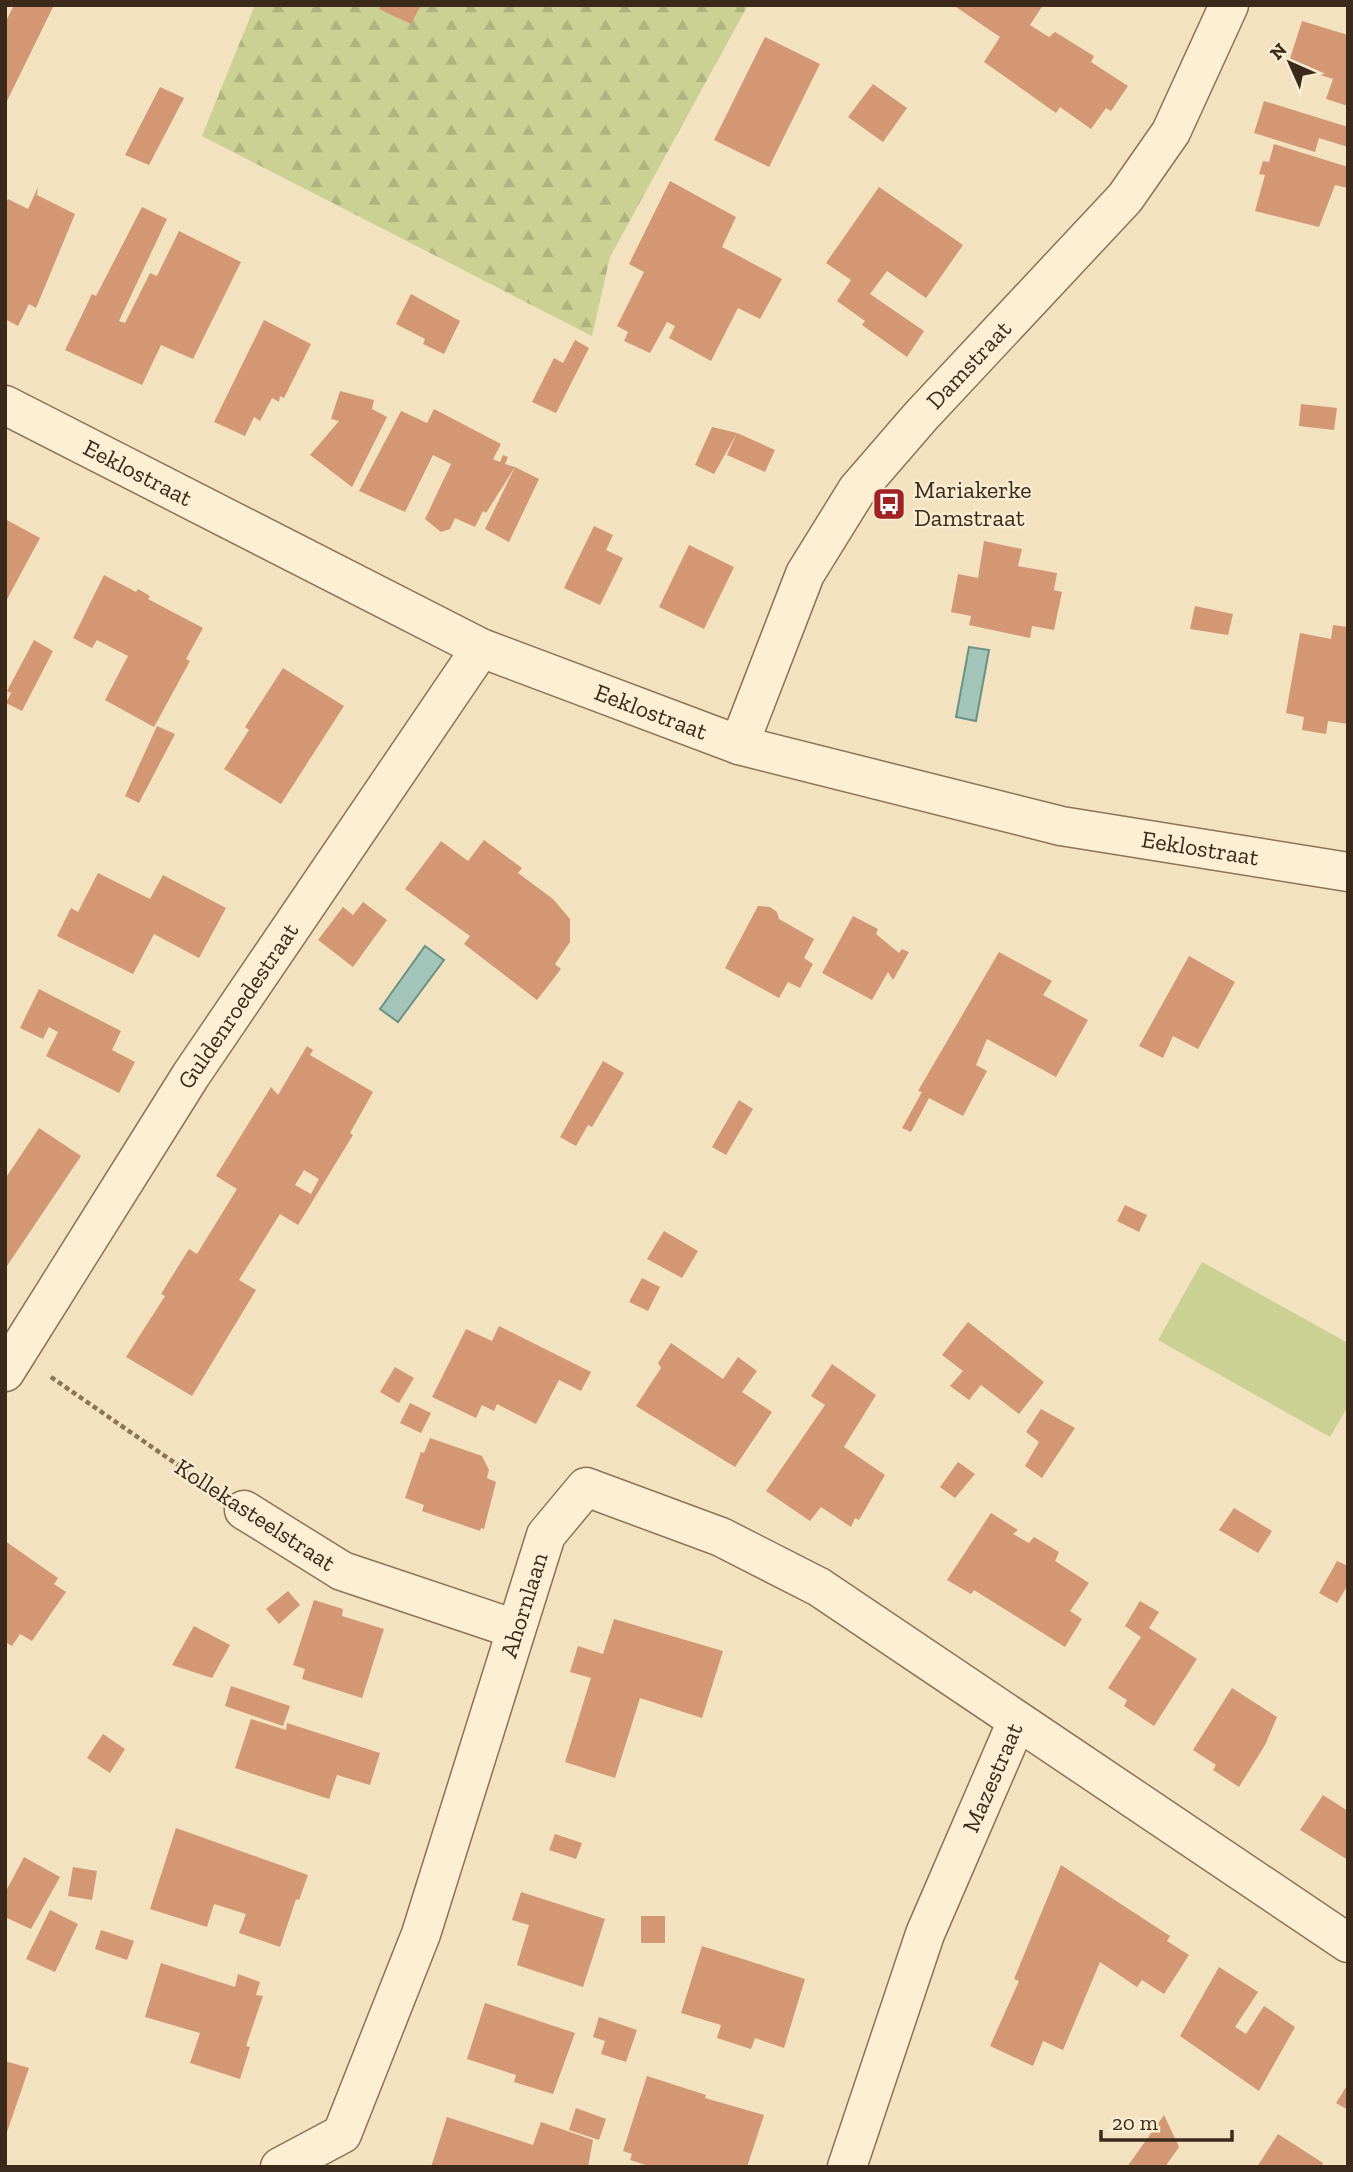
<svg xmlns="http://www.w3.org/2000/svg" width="1353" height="2172" font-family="'Zilla Slab',serif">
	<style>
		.forest { fill: url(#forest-firs) }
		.green { fill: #cbd193 }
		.water { fill: #a3c4b9; stroke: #699387; stroke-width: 2 }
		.building { fill: #d39873; fill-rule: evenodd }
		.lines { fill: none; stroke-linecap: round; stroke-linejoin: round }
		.minor-casing { stroke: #8d7256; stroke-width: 41 }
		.path { stroke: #8d7256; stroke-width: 4.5; stroke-dasharray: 5 3.5; stroke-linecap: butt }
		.minor { stroke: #fcefd4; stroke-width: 38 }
		.labels { text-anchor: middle; stroke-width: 5; stroke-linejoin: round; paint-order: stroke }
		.street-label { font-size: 24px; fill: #3b2a1c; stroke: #f8ecd1 }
		.poi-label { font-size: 24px; fill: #3b2a1c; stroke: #f8ecd1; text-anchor: start }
	</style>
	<defs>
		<pattern id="forest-firs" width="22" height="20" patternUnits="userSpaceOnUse" patternTransform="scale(1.75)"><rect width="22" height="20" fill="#cbd193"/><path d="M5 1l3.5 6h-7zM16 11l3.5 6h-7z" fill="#afb47e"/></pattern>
	</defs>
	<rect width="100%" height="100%" fill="#f2e2c0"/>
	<path class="forest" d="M255 5H748L610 257 592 336 202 136Z"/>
	<path class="green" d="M1202 1262 1348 1343V1406L1330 1437 1158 1340Z"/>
	<g class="water">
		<path d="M969 647 989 650 976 721 956 717Z"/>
		<path d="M425 946 444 960 398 1022 380 1009Z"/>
	</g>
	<g class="building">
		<path d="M14 5H54L5 105V23Z"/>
		<path d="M381 5H421L411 24 379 9Z"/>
		<path d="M953 5H1043L1030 25 1049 37 1055 32 1094 56 1091 62 1128 86 1111 111 1106 108 1091 129 1060 107 1056 113 984 62 1000 37Z"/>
		<path d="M1302 21 1348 35V106L1326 99 1333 79 1288 65Z"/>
		<path d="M765 37 820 64 769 167 714 140Z"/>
		<path d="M873 84 907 108 883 142 848 117Z"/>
		<path d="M160 87 184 98 149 165 125 155Z"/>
		<path d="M1264 101 1348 127V147L1319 138 1315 152 1254 133Z"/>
		<path d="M1274 144 1348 167V188L1335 185 1319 227 1255 211 1265 175 1259 174 1263 161 1269 162Z"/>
		<path d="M670 181 736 217 722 247 782 279 760 319 738 308 711 361 669 338 675 326 667 322 650 353 624 341 628 332 617 326 644 272 629 264Z"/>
		<path d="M38 187 37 195 75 214 36 308 29 304 18 326 5 319V205L8 199 28 209Z"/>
		<path d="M879 187 963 245 926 298 887 271 870 294 924 331 907 357 862 325 865 321 837 301 851 280 826 263Z"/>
		<path d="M142 207 167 219 119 321 125 323 150 273 157 276 179 231 241 262 193 359 161 345 142 385 65 350 92 294 96 296Z"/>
		<path d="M411 294 460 321 444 354 423 344 425 339 396 324Z"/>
		<path d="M264 320 311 344 284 398 280 396 279 402 272 398 260 421 254 417 245 436 214 422Z"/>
		<path d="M575 340 589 348 556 413 532 402 554 358 563 363Z"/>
		<path d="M340 391 374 400 372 409 387 417 352 487 310 455 339 421 331 419Z"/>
		<path d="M1301 404 1337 408 1334 430 1299 426Z"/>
		<path d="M434 409 501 444 493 459 500 462 503 455 508 457 505 464 515 467 539 479 509 542 485 529 515 467 486 513 483 511 475 527 455 518 450 529 441 532 425 519 451 464 433 455 405 512 359 491 401 411 427 423Z"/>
		<path d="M712 427 737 433 775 450 765 472 727 455 737 433 714 474 695 465Z"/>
		<path d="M5 519 40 538 5 603Z"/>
		<path d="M594 526 613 535 606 550 623 558 600 605 564 588Z"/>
		<path d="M984 541 1022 549 1018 566 1057 573 1054 590 1062 592 1054 630 1032 626 1030 638 969 625 971 616 951 612 958 574 978 578Z"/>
		<path d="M689 545 734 567 704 629 659 607Z"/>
		<path d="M104 575 136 592 138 589 150 596 148 599 203 628 186 659 190 661 154 727 105 700 128 656 97 640 92 648 73 638Z"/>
		<path d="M1195 606 1233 614 1228 635 1190 629Z"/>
		<path d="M1333 625 1348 627V724L1328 721 1326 734 1302 730 1304 717 1286 713 1300 633 1331 639Z"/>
		<path d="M34 640 53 651 22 711 6 703 11 693 7 691Z"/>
		<path d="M283 668 344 706 281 804 224 769 249 730 245 727Z"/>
		<path d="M157 726 175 734 139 803 125 796Z"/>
		<path d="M484 840 522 868 518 873 553 899 570 919V942L555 964 561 969 537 1000 464 944 470 936 405 889 441 841 468 861Z"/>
		<path d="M98 873 150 899 163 875 226 908 199 958 154 934 133 974 57 936 71 908 78 912Z"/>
		<path d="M363 902 387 920 353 967 318 940 343 907 353 915Z"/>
		<path d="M758 906 770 907 777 912 779 919 814 939 804 958 813 964 800 988 788 982 779 998 725 968Z"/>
		<path d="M853 916 878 929 876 934 899 953 902 949 909 952 893 980 888 972 872 1000 822 973Z"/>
		<path d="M999 952 1052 981 1043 995 1088 1020 1056 1077 987 1039 976 1065 987 1071 963 1116 929 1098 911 1132 902 1128 922 1092 918 1091Z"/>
		<path d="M1189 956 1235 982 1198 1049 1173 1036 1163 1058 1139 1046Z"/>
		<path d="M39 989 121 1031 112 1050 135 1062 119 1093 46 1056 58 1032 49 1027 43 1039 20 1028Z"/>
		<path d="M307 1046 313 1050 310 1055 373 1092 350 1133 353 1135 298 1225 280 1214 239 1280 256 1290 192 1396 126 1357 165 1296 161 1294 189 1249 197 1254 237 1189 216 1176 271 1087 278 1095ZM304 1170 319 1179 311 1194 295 1185Z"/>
		<path d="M603 1061 624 1073 592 1127 588 1125 576 1146 560 1137Z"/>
		<path d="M739 1100 753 1109 726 1155 712 1147Z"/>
		<path d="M39 1128 81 1156 5 1269V1179Z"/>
		<path d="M1125 1205 1147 1215 1139 1232 1117 1221Z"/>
		<path d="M664 1231 698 1251 682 1278 647 1259Z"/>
		<path d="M642 1278 660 1287 648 1311 629 1302Z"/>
		<path d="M968 1322 1044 1382 1019 1414 981 1385 969 1400 950 1386 963 1371 942 1355Z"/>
		<path d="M499 1326 591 1372 581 1391 559 1380 536 1424 497 1404 494 1411 482 1405 476 1418 432 1397 466 1329 492 1341Z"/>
		<path d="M671 1343 723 1379 738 1357 757 1371 742 1392 772 1412 735 1467 636 1406 661 1368 658 1363Z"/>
		<path d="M832 1364 876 1395 844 1447 885 1475 859 1520 855 1518 851 1527 821 1507 810 1521 766 1491 825 1405 811 1396Z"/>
		<path d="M395 1367 414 1378 399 1403 380 1392Z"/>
		<path d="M410 1403 431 1413 421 1433 400 1423Z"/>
		<path d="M1041 1409 1075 1428 1042 1478 1025 1466 1039 1442 1026 1432Z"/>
		<path d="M430 1438 482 1456 489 1470 487 1478 496 1482 484 1529 481 1528 480 1531 422 1511 424 1505 405 1498 421 1452 424 1453Z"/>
		<path d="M958 1462 975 1474 955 1498 940 1487Z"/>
		<path d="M1234 1508 1272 1531 1258 1553 1219 1530Z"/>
		<path d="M991 1513 1018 1530 1013 1534 1029 1543 1034 1537 1059 1552 1055 1561 1089 1583 1070 1611 1082 1619 1065 1647 974 1590 971 1594 947 1580Z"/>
		<path d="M5 1541 58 1578 54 1584 66 1592 32 1641 20 1634 12 1646 5 1642Z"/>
		<path d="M1337 1561 1348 1566V1585L1337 1603 1319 1593Z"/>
		<path d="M288 1591 300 1605 279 1624 266 1609Z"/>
		<path d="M314 1600 343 1609 342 1616 384 1629 362 1698 302 1679 305 1669 293 1665Z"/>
		<path d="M1140 1601 1159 1612 1149 1628 1197 1659 1154 1726 1124 1706 1127 1700 1108 1688 1141 1637 1125 1626Z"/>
		<path d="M614 1619 723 1651 702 1718 640 1698 615 1778 565 1762 591 1678 570 1672 578 1646 603 1654Z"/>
		<path d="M194 1626 230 1645 212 1678 172 1665Z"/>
		<path d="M231 1686 290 1706 283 1726 225 1706Z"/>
		<path d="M1232 1688 1277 1717 1265 1745 1239 1787 1213 1770 1216 1765 1193 1750Z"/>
		<path d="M251 1719 286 1730 287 1723 380 1753 370 1785 337 1775 329 1799 235 1768Z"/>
		<path d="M103 1734 125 1749 110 1773 87 1758Z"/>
		<path d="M1323 1795 1348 1811V1860L1300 1830Z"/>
		<path d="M176 1828 308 1875 299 1900 296 1899 280 1947 239 1933 246 1914 214 1904 207 1927 150 1909Z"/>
		<path d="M555 1834 582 1843 576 1859 549 1850Z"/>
		<path d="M24 1857 60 1877 31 1929 5 1917V1893Z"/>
		<path d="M1061 1865 1170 1936 1167 1941 1189 1955 1164 1994 1142 1980 1137 1987 1100 1962 1063 2050 1043 2041 1033 2066 990 2046 1019 1981 1014 1979Z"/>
		<path d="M73 1867 97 1871 92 1900 68 1896Z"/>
		<path d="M521 1892 605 1919 583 1987 517 1965 529 1925 512 1920Z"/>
		<path d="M50 1910 78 1924 55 1972 26 1959Z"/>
		<rect x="641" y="1916" width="24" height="27"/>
		<path d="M101 1930 134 1941 127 1960 95 1949Z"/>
		<path d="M702 1946 805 1979 784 2048 755 2038 751 2049 717 2038 721 2025 681 2013Z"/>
		<path d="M161 1963 235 1987 238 1974 260 1982 256 1995 263 1996 246 2046 250 2047 240 2079 190 2063 200 2033 145 2017Z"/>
		<path d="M1219 1967 1258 1992 1235 2027 1246 2034 1264 2006 1295 2027 1259 2091 1180 2036Z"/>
		<path d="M485 2003 575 2033 553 2094 514 2082 516 2075 467 2059Z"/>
		<path d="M599 2017 637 2030 626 2062 601 2054 605 2041 593 2037Z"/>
		<path d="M5 2061 29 2068 6 2135H5Z"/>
		<path d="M647 2076 706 2095 705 2098 764 2115 747 2167H652L630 2160 632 2154 623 2151Z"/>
		<path d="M1348 2084V2110L1336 2103Z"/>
		<path d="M576 2108 606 2119 599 2140 569 2130Z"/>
		<path d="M1164 2115 1179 2147 1165 2167H1127Z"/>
		<path d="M447 2117 533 2145 541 2122 593 2140 588 2167H431Z"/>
		<path d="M1278 2134 1323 2163 1321 2167H1257Z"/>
	</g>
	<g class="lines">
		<defs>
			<g id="minor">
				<path id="s1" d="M5 405 481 648 739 745 1061 826 1348 872"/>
				<path id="s2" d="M739 745 805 574 857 490 921 416 1125 198 1171 132 1229 5"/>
				<path id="s3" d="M5 1372 191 1075 481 648"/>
				<path d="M244 1510 342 1571 515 1629"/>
				<path id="s4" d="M280 2167 342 2134 421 1934 546 1535 586 1487 721 1537 819 1587 1348 1943"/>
				<path id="s5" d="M847 2167 925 1934 1017 1721"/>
			</g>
		</defs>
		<use href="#minor" class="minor-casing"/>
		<path class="path" d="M51 1377 211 1488"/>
		<use href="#minor" class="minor"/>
	</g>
	<defs>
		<symbol id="bus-square" viewBox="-11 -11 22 22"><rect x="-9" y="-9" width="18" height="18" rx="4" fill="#a12125" stroke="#f8ecd1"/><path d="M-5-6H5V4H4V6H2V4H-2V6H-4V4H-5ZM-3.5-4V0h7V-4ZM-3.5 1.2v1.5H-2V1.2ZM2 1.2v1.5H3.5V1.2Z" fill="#fff"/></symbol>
	</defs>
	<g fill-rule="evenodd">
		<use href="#bus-square" x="870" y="485" width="38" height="38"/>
	</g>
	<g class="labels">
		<g class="street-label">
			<text dy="8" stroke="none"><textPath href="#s2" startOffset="450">Damstraat</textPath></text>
			<text dy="8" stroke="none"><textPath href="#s1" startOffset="149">Eeklostraat</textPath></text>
			<text dy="8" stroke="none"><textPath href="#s1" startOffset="716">Eeklostraat</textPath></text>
			<text dy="8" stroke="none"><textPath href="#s1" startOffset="1283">Eeklostraat</textPath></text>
			<text dy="8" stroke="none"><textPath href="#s3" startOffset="434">Guldenroedestraat</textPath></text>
			<text transform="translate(255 1515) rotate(33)" y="8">Kollekasteelstraat</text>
			<text dy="8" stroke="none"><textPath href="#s4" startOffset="630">Ahornlaan</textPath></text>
			<text dy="8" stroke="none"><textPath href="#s5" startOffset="416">Mazestraat</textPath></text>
		</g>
		<g class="poi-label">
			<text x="914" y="498">Mariakerke<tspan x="914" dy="28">Damstraat</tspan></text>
		</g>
	</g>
	<rect width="1353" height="2172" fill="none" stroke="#3b2a1c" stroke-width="14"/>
	<g transform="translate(1290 63) rotate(315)" stroke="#f8ecd1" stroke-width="5" paint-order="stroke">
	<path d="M0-5L12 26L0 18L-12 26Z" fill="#3b2a1c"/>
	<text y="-10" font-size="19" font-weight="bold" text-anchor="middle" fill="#3b2a1c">N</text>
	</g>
	<path d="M1101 2130v10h131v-10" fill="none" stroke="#3b2a1c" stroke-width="3.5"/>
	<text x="1112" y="2130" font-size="21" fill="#3b2a1c" stroke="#f8ecd1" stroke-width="5" paint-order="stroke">20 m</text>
</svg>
